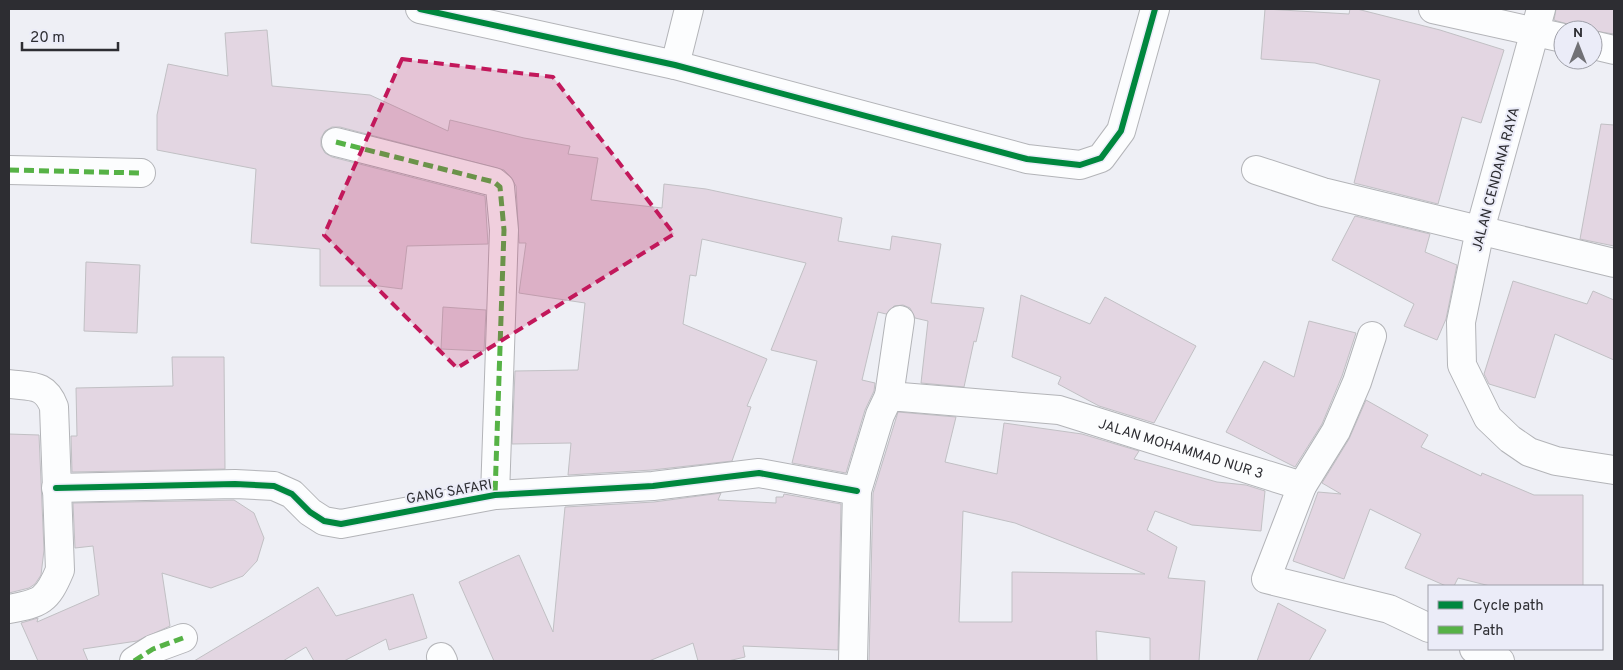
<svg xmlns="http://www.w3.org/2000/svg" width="1623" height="670" font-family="Overpass,sans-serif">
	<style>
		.building { fill: #e3d6e2; stroke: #c1c0c4; fill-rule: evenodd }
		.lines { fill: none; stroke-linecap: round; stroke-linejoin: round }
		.minor-casing { stroke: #b3b4b8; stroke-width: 30 }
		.minor { stroke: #fcfdfe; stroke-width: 28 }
		.quiet { stroke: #56b246; stroke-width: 5; stroke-dasharray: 10 5; stroke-linecap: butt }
		.cycleway-casing { stroke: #ebecf8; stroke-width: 9 }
		.cycleway { stroke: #00873e; stroke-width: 6 }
		.marked { fill: #c2185b; fill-opacity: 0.2; stroke: #c2185b; stroke-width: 4; stroke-dasharray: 10 6; stroke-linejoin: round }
		.labels { text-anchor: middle; stroke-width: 4; stroke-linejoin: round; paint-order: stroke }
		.street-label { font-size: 14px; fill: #2d2d32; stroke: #ebecf8 }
	</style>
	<rect width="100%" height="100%" fill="#eeeff5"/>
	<g class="building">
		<path d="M1265 9 1349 14 1350 9H1357L1440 30 1504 50 1481 123 1462 117 1438 204 1354 183 1380 80 1315 63 1261 59Z"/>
		<path d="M1556 9H1614V34L1587 30 1554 20Z"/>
		<path d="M267 30 272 86 370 95 448 131 450 120 524 138 570 146 568 154 598 158 591 200 662 208 664 184 706 189 842 218 838 241 890 250 892 236 941 244 931 303 984 308 976 342 974 341 964 387 921 383 928 321 915 318 910 308 903 305 894 306 886 314 878 312 862 380 875 383 874 391 865 410 846 473 792 463 817 361 771 350 806 263 702 239 696 276 690 275 683 324 767 359 747 406 751 407 732 461 652 470 568 475 571 443 512 444 515 371 578 370 585 303 519 293 526 243H519L516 186 510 176 504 170 340 127H332L325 131 321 138V146L325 153 332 157 485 196 488 244 407 246 402 289 379 286H320V249L251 243 256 169 157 150V115L168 64 228 76 225 33Z"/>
		<path d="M1601 124 1614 125V246L1580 239Z"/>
		<path d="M1355 216 1430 234 1425 252 1457 265 1446 319 1437 340 1404 326 1414 304 1332 260Z"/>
		<path d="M86 262 140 265 137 333 84 331Z"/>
		<path d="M1513 281 1587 304 1593 291 1614 300V360L1555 334 1535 398 1489 384 1484 374Z"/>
		<path d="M1021 295 1090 324 1105 297 1196 346 1154 423 1099 406 1058 384 1061 377 1012 357Z"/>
		<path d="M443 307 486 310 484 351 441 349Z"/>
		<path d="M1309 321 1356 333 1342 376 1322 424 1295 467 1226 432 1264 361 1294 377Z"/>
		<path d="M172 357H224L225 469 72 472 71 436H77L76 388 173 386Z"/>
		<path d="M1366 400 1428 435 1421 447 1481 476 1482 473 1534 495H1583V586H1490L1458 578 1454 586H1446L1405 568 1421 534 1370 509 1344 579 1293 561 1318 492 1341 494 1322 483 1349 439Z"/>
		<path d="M898 412 956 417 945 462 997 474 1004 423 1082 434 1139 451 1134 459 1217 482 1246 485 1265 491 1261 531 1192 525 1155 511 1147 530 1177 547 1168 578 1205 581 1199 661H1150V638L1096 631 1097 661H869L873 493ZM963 511 1015 523 1145 574 1012 572V622H959Z"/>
		<path d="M9 434 39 435 44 550 41 575 35 584 29 588 9 593Z"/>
		<path d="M721 493 718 500 776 503V497H783L784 494 841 504 838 650 743 646 745 657 728 661H698L693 643 649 661H494L459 582 519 555 553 632 565 507 654 502Z"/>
		<path d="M234 500 254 513 264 538 257 561 243 576 211 588 162 573 170 626 137 641 83 649 88 661H38L21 623 38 618 37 622 99 595 93 546 75 548 73 503Z"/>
		<path d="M318 587 336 616 413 594 427 638 389 650 386 639 344 661H314L306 647 283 661H194Z"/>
		<path d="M1278 603 1326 630 1309 661H1257Z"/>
	</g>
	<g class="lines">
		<defs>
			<g id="minor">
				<path d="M420 9 675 65 1027 159 1080 165 1101 158 1121 131 1155 9"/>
				<path d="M1433 9 1563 38"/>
				<path d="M1541 9 1480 230 1461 322 1462 365 1488 418 1510 439 1529 452 1556 461 1614 470"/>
				<path d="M1593 45 1614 50"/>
				<path d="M675 65 689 9"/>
				<path d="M336 142 494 182 500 187 504 230 495 495"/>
				<path d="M9 170 141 173"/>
				<path d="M1256 170 1323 192 1614 263"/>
				<path d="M1372 336 1357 382 1336 431 1302 486 1266 579 1389 609 1429 628"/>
				<path d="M9 384C31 387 45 383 54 407L60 570C47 601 41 603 9 609"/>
				<path d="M889 396 900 320"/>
				<path d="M56 488 235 484 274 486 292 494 310 512 324 521 341 524 495 495 653 486 759 473 857 491"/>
				<path d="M1474 649 1500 661"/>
				<path d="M441 657 443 661"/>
				<path d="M134 661 153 649 183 638"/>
				<path id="s1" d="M853 661 857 491 880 415 889 396 1059 410 1302 486"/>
			</g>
		</defs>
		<use href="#minor" class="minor-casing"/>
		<use href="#minor" class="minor"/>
		<g class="quiet">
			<path d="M336 142 494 182 500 187 504 230 495 495"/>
			<path d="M9 170 141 173"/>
			<path d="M134 661 153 649 183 638"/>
		</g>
		<defs>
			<g id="cycleway">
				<path d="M420 9 675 65 1027 159 1080 165 1101 158 1121 131 1155 9"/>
				<path d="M56 488 235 484 274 486 292 494 310 512 324 521 341 524 495 495 653 486 759 473 857 491"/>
			</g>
		</defs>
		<use href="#cycleway" class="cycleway-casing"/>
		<use href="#cycleway" class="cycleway"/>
	</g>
	<path class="marked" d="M402 59 553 77 674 234 457 368 324 235Z"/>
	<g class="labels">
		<g class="street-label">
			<text transform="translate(1495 179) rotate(-75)" y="5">JALAN CENDANA RAYA</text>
			<text dy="5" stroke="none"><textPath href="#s1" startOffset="569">JALAN MOHAMMAD NUR 3</textPath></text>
			<text transform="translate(449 491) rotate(-10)" y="5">GANG SAFARI</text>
		</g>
	</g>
	<rect width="1623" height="670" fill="none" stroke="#2d2d32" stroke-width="20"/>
	<rect x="1428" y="585" width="175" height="65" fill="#ebecf8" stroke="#9fa0a9"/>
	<rect x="1438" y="601" width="25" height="8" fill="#00873e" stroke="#9fa0a9"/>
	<text x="1473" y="610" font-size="15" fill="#2d2d32">Cycle path</text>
	<rect x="1438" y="626" width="25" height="8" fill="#56b246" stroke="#9fa0a9"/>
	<text x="1473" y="635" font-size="15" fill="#2d2d32">Path</text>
	<g transform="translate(1578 45)"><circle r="24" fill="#ebecf8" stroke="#9fa0a9"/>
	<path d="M0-4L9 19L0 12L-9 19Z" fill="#717176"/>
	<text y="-8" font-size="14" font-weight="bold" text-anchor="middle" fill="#2d2d32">N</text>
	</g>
	<path d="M22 42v8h96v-8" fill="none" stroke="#2d2d32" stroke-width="2.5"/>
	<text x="30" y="42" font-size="15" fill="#2d2d32" stroke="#ebecf8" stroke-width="4" paint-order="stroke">20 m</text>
</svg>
